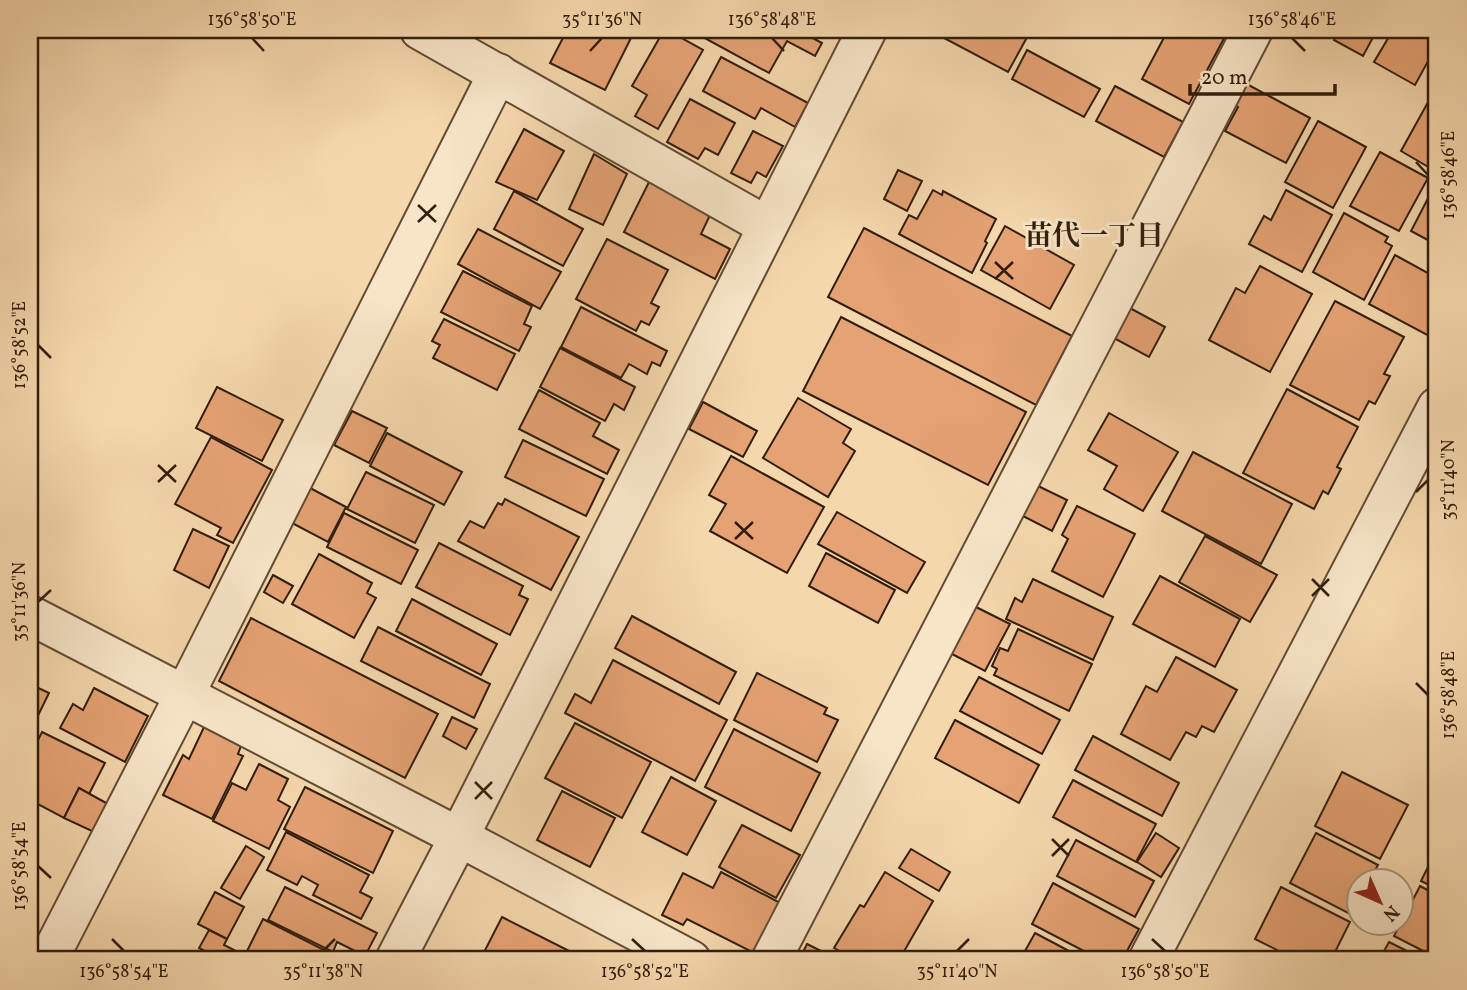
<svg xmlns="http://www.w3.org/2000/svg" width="1467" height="990" font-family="Vollkorn,'Noto Serif JP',serif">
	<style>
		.building { fill: #e5a274; stroke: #321d0c; stroke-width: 2 }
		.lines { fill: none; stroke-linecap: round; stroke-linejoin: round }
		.minor-casing { stroke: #624c34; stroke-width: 42 }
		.minor { stroke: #f8e5c8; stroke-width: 38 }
		.ticks { fill: none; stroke: #321d0c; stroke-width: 2.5 }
		.labels { text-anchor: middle; stroke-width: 6; stroke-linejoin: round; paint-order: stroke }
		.neighbourhood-label { font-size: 28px; font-weight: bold; fill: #321d0c; stroke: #f8e5c8 }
		.neatline { fill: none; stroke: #321d0c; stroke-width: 2.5 }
		.ticks-label { font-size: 18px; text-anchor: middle; fill: #321d0c }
	</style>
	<rect width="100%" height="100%" fill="#f4d7ab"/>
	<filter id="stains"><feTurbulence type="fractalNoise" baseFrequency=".00286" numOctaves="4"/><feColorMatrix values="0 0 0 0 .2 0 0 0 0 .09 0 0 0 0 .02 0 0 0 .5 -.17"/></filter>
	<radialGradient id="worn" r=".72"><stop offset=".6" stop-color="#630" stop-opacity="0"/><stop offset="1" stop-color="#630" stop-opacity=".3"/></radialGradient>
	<g class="building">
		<path d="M567 30H635L605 90 550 63Z"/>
		<path d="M664 30H667L703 50 658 129 635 116 647 95 632 86Z"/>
		<path d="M690 30H798L822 43 815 56 787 41 769 73Z"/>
		<path d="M929 30H1031L1008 72Z"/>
		<path d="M1168 30 1228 31 1189 104 1142 79Z"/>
		<path d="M1339 30H1377L1363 56 1334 40Z"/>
		<path d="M1393 30H1425L1437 37V45L1415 85 1374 62Z"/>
		<path d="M1027 50 1100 89 1084 117 1012 79Z"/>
		<path d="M721 57 808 103 795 127 761 108 755 119 703 91Z"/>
		<path d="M1243 82 1310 118 1286 163 1225 131 1238 107 1232 103Z"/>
		<path d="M1115 86 1183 122 1164 157 1096 121Z"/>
		<path d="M690 99 735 123 718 155 705 148 698 159 667 142Z"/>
		<path d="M1427 104 1437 109V172L1401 151Z"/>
		<path d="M1318 121 1366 147 1333 208 1285 182Z"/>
		<path d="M524 129 564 151 537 200 496 182Z"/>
		<path d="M753 131 783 146 766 177 757 172 751 183 731 173Z"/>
		<path d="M1380 152 1428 178 1399 231 1350 206Z"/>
		<path d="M594 154 627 174 603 225 569 209Z"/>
		<path d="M898 170 922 181 907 211 884 199Z"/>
		<path d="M1437 181V245L1411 231Z"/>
		<path d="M649 182 711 213 701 234 730 249 715 279 624 232Z"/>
		<path d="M933 190 942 195 943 191 996 219 985 241 987 243 972 273 899 234 909 215 917 219Z"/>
		<path d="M1286 190 1332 215 1302 272 1249 244 1264 216 1271 220Z"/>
		<path d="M514 191 583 229 563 266 494 229Z"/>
		<path d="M1344 213 1388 237 1385 242 1392 246 1364 300 1313 272Z"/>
		<path d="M1005 226 1074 265 1050 309 981 270Z"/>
		<path d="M864 228 1072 336 1036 405 828 297Z"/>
		<path d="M478 229 561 272 540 309 458 264Z"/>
		<path d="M607 239 668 270 651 303 659 307 649 325 641 321 636 331 576 299Z"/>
		<path d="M1395 255 1437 278V326L1431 337 1369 304Z"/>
		<path d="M1260 266 1312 294 1270 372 1209 340 1236 288 1245 293Z"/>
		<path d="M463 271 532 306 524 324 531 327 519 351 441 312Z"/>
		<path d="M1335 301 1404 337 1384 374 1390 376 1375 404 1369 401 1359 420 1290 385Z"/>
		<path d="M581 307 667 351 660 366 652 362 647 374 629 364 621 378 561 347Z"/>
		<path d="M1128 307 1165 327 1149 357 1112 337Z"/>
		<path d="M841 317 1026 412 988 485 803 391Z"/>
		<path d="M444 319 515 354 497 390 433 358 440 345 432 341Z"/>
		<path d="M560 348 635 387 624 410 614 404 605 421 540 387Z"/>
		<path d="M217 387 283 420 262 461 196 428Z"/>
		<path d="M1287 389 1358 427 1337 467 1341 469 1328 494 1323 491 1314 509 1243 473Z"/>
		<path d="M539 390 600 423 593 436 619 450 607 474 519 429Z"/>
		<path d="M798 398 851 429 843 443 855 451 828 497 763 458Z"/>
		<path d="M703 402 757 431 743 457 689 429Z"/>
		<path d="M352 411 387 428 369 463 334 445Z"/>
		<path d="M1109 413 1178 452 1143 511 1104 489 1117 466 1088 450Z"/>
		<path d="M387 433 462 472 444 505 370 466Z"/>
		<path d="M211 437 272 470 233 543 217 535 221 528 175 504Z"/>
		<path d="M523 440 604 479 586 516 505 477Z"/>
		<path d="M1193 452 1292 504 1261 564 1162 511Z"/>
		<path d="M731 456 824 507 787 573 710 531 726 504 709 495Z"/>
		<path d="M366 472 434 505 415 543 347 509Z"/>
		<path d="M1036 485 1067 500 1052 531 1021 515Z"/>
		<path d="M310 488 346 507 328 542 292 523Z"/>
		<path d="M505 499 579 537 551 590 458 541 470 521 484 528 498 503 502 505Z"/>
		<path d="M1077 506 1135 534 1103 597 1052 571 1068 539 1062 535Z"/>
		<path d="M837 512 925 562 907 593 818 544Z"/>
		<path d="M344 513 418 550 401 584 327 547Z"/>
		<path d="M193 529 229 546 209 588 174 570Z"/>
		<path d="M1205 536 1277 575 1250 622 1179 582Z"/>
		<path d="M439 543 523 586 519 595 528 599 510 635 416 587Z"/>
		<path d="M826 553 895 590 878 623 809 586Z"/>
		<path d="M319 554 372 583 367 593 376 598 354 638 292 604Z"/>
		<path d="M273 575 293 586 283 603 264 592Z"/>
		<path d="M1160 576 1240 619 1215 667 1133 624Z"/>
		<path d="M1033 579 1113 617 1093 660 1006 619 1015 598 1022 602Z"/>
		<path d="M412 599 497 644 481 675 396 631Z"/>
		<path d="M972 605 1010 624 985 671 948 652Z"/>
		<path d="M632 616 736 672 719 704 615 648Z"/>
		<path d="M251 618 438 714 405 778 219 681Z"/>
		<path d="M378 627 490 684 474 718 361 661Z"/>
		<path d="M1018 629 1092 664 1069 711 994 675 997 669 992 666 1000 648 1008 651Z"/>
		<path d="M1176 657 1237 690 1214 732 1202 726 1196 737 1186 732 1170 760 1121 734 1146 686 1157 692Z"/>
		<path d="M613 660 727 720 695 781 565 713 575 694 591 703Z"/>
		<path d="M757 673 827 708 824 714 838 720 817 762 734 720Z"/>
		<path d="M979 677 1060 720 1042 754 960 711Z"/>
		<path d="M30 684 49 693 30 732Z"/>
		<path d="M94 688 148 716 125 762 60 728 73 704 83 710Z"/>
		<path d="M452 717 477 729 466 749 443 736Z"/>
		<path d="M955 720 1039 765 1019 803 935 758Z"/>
		<path d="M575 723 651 762 622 818 545 778Z"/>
		<path d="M204 727 241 746 238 754 243 756 212 819 163 795 183 755 189 759Z"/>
		<path d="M734 729 820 773 791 831 705 787Z"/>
		<path d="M42 732 105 763 89 794 79 788 64 818 30 800V756Z"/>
		<path d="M1093 736 1179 783 1162 816 1075 770Z"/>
		<path d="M259 764 288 779 278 800 290 807 269 849 213 821 232 783 246 790Z"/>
		<path d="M1342 772 1408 805 1380 859 1315 826Z"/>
		<path d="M671 777 716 801 687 855 642 832Z"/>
		<path d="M1073 780 1156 824 1136 862 1053 817Z"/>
		<path d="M305 787 393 831 373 873 284 829Z"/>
		<path d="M79 788 108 804 94 832 64 818Z"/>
		<path d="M562 791 615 818 590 867 537 840Z"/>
		<path d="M742 825 800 855 776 898 719 867Z"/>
		<path d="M286 832 369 875 360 892 372 898 361 919 313 895 318 885 302 876 297 885 267 870Z"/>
		<path d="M1156 833 1179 848 1161 877 1137 862Z"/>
		<path d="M1316 833 1378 865 1369 881H1358V902L1352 915 1290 883Z"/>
		<path d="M1076 840 1154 881 1135 917 1057 876Z"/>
		<path d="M246 846 264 857 240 899 221 888Z"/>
		<path d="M911 849 950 872 939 891 899 868Z"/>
		<path d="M1437 849V889L1421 881Z"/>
		<path d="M721 872 784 905 758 955 687 919 683 925 662 915 683 873 713 888Z"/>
		<path d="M885 872 933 901 899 960H839L843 953 834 948 860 905 864 907Z"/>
		<path d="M1053 883 1139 929 1122 960H1101L1032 924Z"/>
		<path d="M1420 886 1437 895V958L1394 936Z"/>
		<path d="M285 887 377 933 365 956 337 942 333 952 268 920Z"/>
		<path d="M1281 887 1350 922 1331 960H1297L1255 939Z"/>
		<path d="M215 892 244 907 227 939 198 924Z"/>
		<path d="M502 917 587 960H480Z"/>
		<path d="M263 919 330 953 327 960H259L246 953Z"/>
		<path d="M209 930 227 939 224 945 240 953 237 960H222L199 948Z"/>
		<path d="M1035 933 1086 960H1020Z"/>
		<path d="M1389 942 1425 960H1379Z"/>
		<path d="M807 944 827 954 823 960H799Z"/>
	</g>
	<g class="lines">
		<defs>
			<g id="minor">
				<path d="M420 30 767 226"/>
				<path d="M30 615 459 837 691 960"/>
				<path d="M48 960 185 694 498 73"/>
				<path d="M395 960 459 837 867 30"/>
				<path d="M771 960 1253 30"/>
				<path d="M1148 960 1437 407"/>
			</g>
		</defs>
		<use href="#minor" class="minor-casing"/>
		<use href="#minor" class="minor"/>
	</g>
	<path class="ticks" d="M252 38 264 51M772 38 784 51M1292 38 1305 51M590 51 602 38M1416 162 1428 175M418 205 436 222M418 222 436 205M995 262 1013 279M995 279 1013 262M38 345 51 358M158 465 176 482M158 482 176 465M1416 492 1428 480M735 522 753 539M735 539 753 522M1312 579 1329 596M1312 596 1329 579M38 602 51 590M1416 683 1428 695M475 782 492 799M475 799 492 782M1052 839 1069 856M1052 856 1069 839M38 866 51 878M112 939 124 951M632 939 645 951M1152 939 1165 951M323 951 335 939M957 951 969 939"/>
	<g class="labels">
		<g class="neighbourhood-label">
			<text x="1094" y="245">苗代一丁目</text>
		</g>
	</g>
	<rect width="1467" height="990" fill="none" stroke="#f4d7ab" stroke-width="77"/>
	<g transform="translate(1380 902) rotate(135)"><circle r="33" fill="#f8e5c8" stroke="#a9957d" stroke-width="2"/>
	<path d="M0-5L12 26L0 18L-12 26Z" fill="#8f2418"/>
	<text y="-10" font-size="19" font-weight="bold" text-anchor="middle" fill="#321d0c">N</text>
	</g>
	<path d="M1190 84v10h145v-10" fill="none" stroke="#321d0c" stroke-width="3.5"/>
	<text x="1201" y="84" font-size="21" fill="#321d0c" stroke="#f8e5c8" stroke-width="5" paint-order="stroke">20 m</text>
	<rect x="38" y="38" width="1390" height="913" class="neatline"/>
	<g class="ticks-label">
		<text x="252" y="25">136°58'50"E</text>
		<text x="602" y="25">35°11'36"N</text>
		<text x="772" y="25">136°58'48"E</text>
		<text x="1292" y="25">136°58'46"E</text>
		<text transform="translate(1448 175) rotate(-90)" y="6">136°58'46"E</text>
		<text transform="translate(19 345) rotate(-90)" y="6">136°58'52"E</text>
		<text transform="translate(1448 480) rotate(-90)" y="6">35°11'40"N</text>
		<text transform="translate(19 602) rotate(-90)" y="6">35°11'36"N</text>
		<text transform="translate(1448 695) rotate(-90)" y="6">136°58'48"E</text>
		<text transform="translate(19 866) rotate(-90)" y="6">136°58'54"E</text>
		<text x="124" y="977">136°58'54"E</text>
		<text x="323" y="977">35°11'38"N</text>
		<text x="645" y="977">136°58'52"E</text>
		<text x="957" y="977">35°11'40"N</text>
		<text x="1165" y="977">136°58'50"E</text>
	</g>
	<rect width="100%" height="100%" filter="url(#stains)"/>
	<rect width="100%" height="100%" fill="url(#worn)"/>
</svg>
